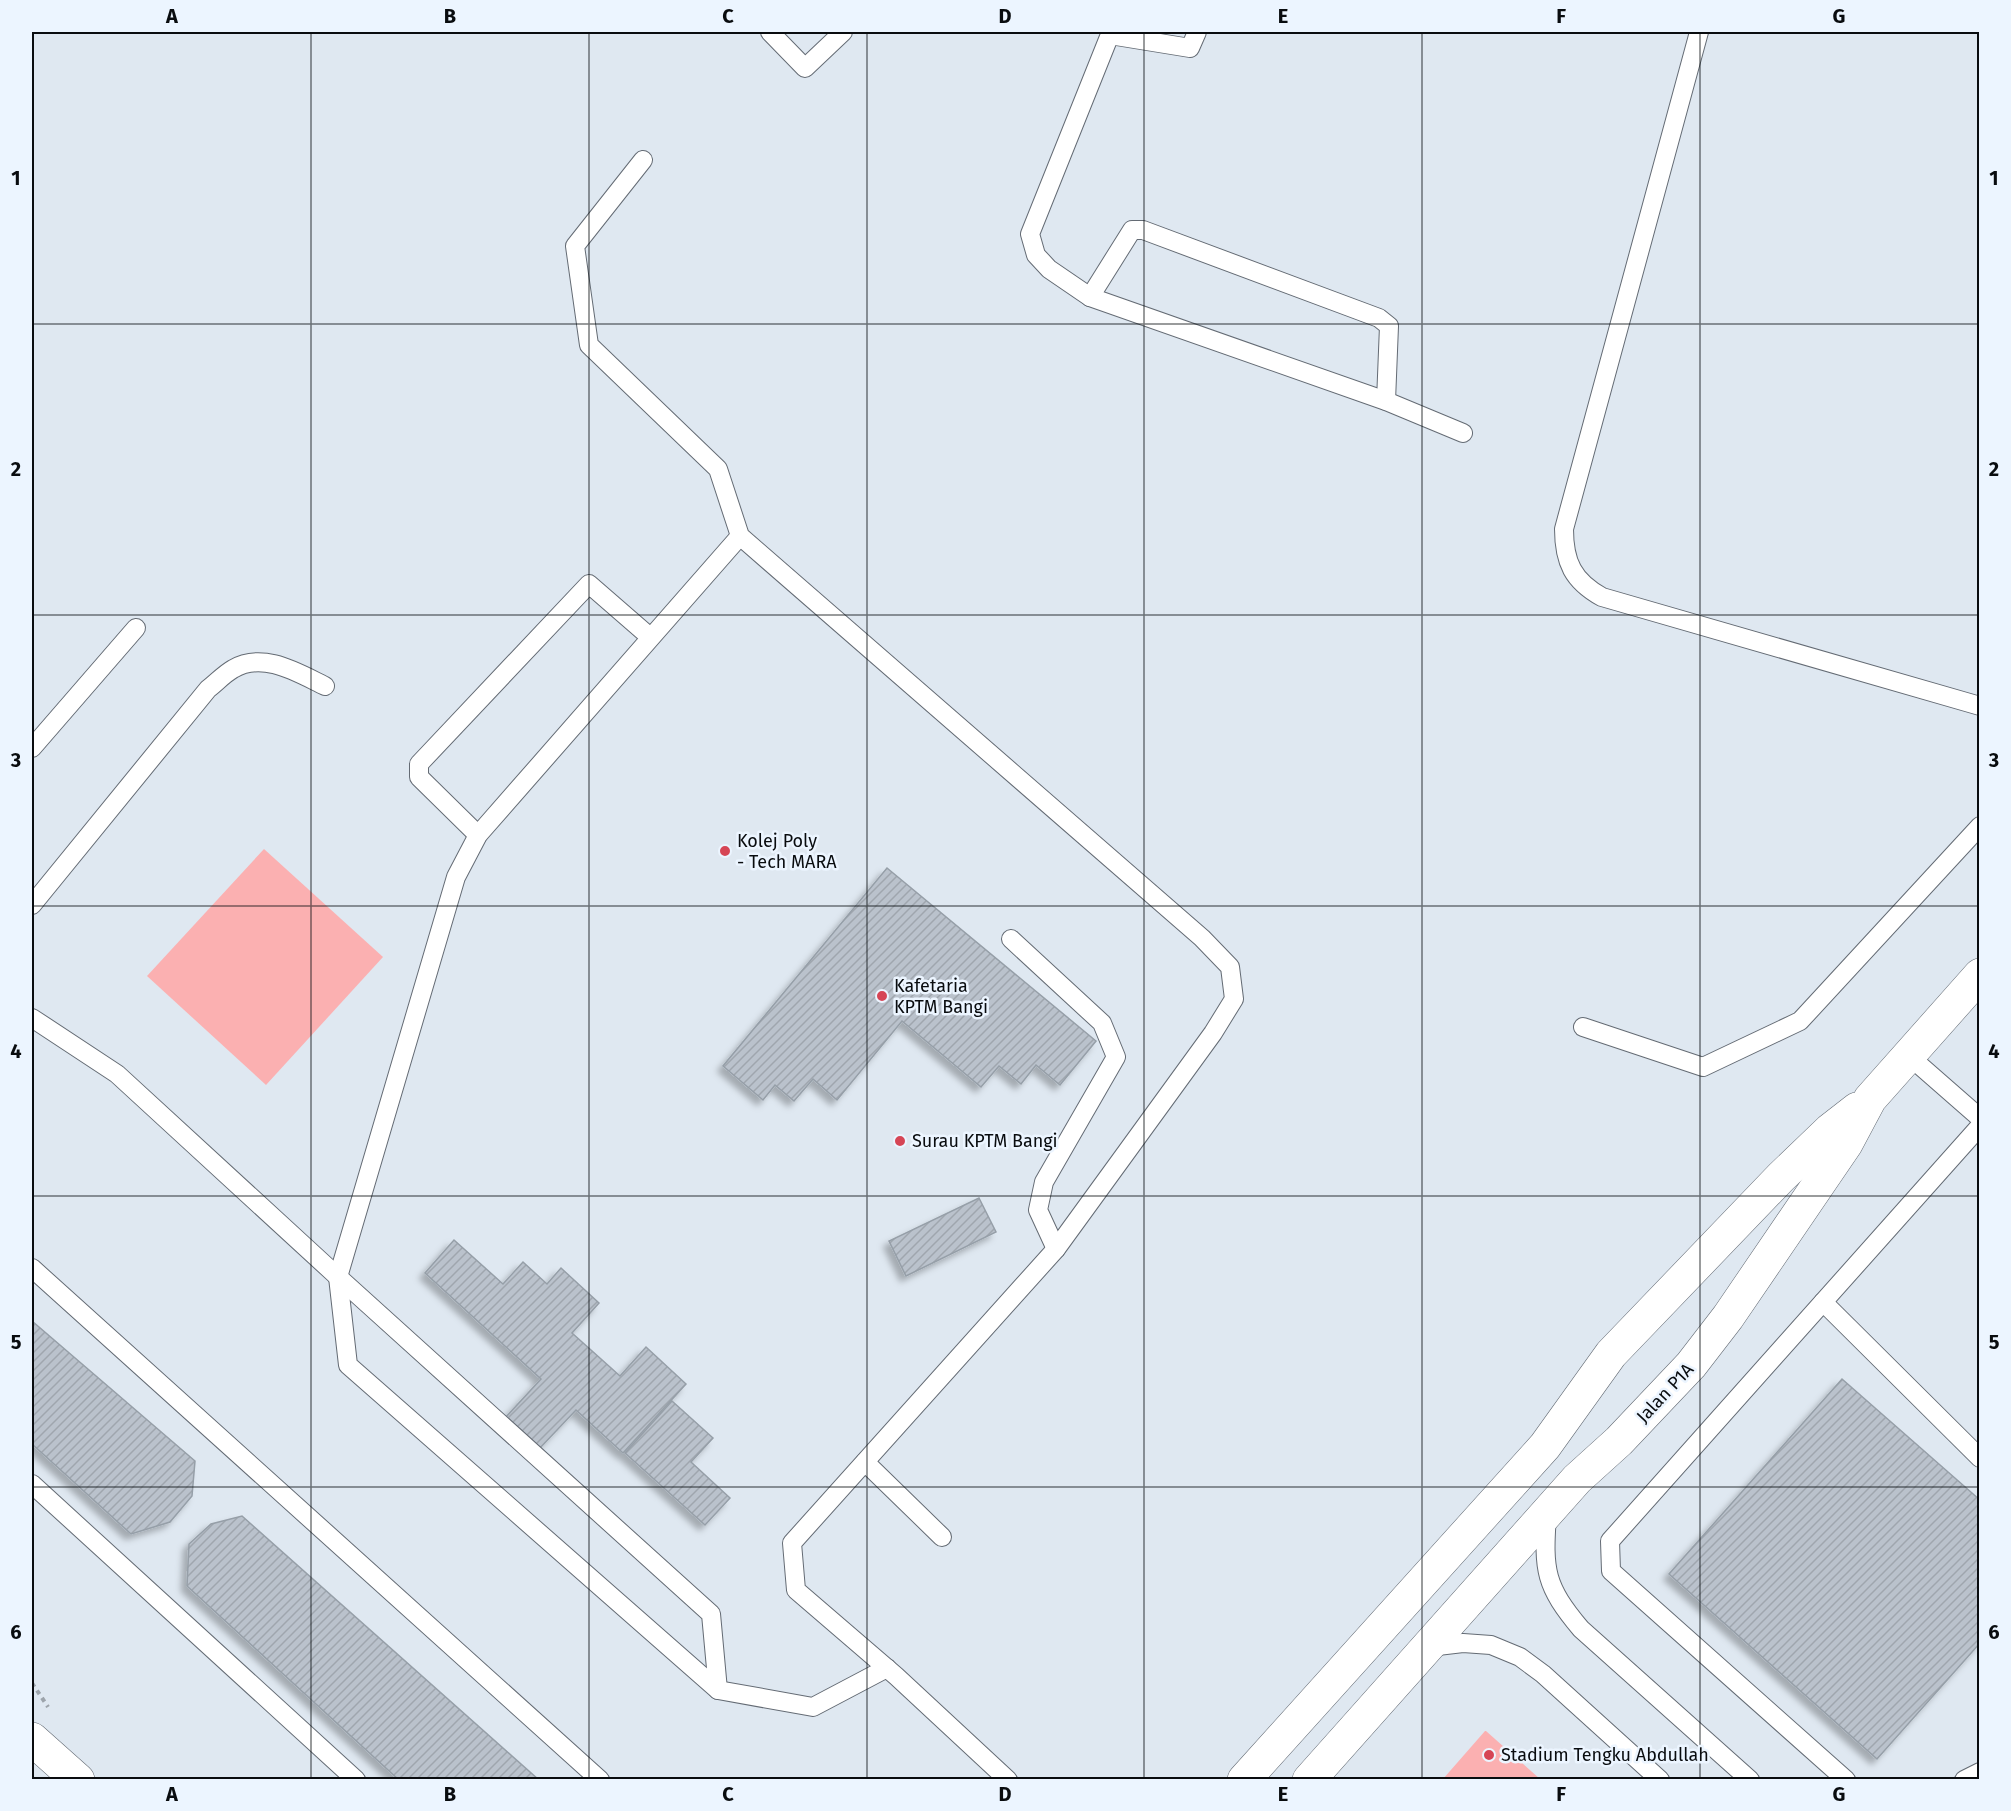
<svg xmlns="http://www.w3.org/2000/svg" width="2011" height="1811" font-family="'Fira Sans',sans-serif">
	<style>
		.pitch { fill: #fbb0b1 }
		.building { fill: url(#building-hatch); stroke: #969fa8; stroke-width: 1.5; filter: url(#shadow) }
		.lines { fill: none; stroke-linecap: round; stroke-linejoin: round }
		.service-casing { stroke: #646b74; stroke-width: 20 }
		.secondary-casing { stroke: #646b74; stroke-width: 34 }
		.path { stroke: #9da4ab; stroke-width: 4; stroke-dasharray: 4.5 4.5; stroke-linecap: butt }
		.service { stroke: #fff; stroke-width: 18 }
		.secondary { stroke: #fff; stroke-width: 33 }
		.grid { fill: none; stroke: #090c0f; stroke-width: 1.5; stroke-opacity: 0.55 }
		.poi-dot { fill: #d64555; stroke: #ecf5ff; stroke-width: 2 }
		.labels { text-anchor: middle; stroke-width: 5; stroke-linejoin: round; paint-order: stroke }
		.poi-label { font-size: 18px; fill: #090c0f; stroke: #ecf5ff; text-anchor: start }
		.street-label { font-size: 18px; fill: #090c0f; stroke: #ecf5ff }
		.neatline { fill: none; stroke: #090c0f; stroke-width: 2 }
		.grid-label { font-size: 20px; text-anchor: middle; font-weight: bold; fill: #090c0f }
	</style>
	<defs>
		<pattern id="building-hatch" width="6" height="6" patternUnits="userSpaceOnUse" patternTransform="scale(1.5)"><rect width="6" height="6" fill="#bac2cc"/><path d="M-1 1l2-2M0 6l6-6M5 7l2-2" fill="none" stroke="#9fa6ae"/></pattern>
		<filter id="shadow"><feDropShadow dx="-5.5" dy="5.5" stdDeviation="3" flood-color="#0004"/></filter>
	</defs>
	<rect width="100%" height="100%" fill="#dfe8f1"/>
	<g class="pitch">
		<path d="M264 849 383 957 266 1085 147 976Z"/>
		<path d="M1485 1731H1486L1540 1779H1443Z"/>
	</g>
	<g class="building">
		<path d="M887 868 1096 1041 1060 1085 1036 1065 1021 1084 999 1066 981 1087 902 1021 837 1100 813 1079 794 1101 775 1085 763 1100 723 1066Z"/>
		<path d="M979 1198 996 1232 906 1276 889 1241Z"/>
		<path d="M454 1240 503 1284 523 1262 547 1284 561 1268 599 1303 572 1333 620 1376 646 1347 686 1384 623 1453 576 1410 539 1449 505 1418 541 1379 425 1273Z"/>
		<path d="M32 1321 195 1461 192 1496 170 1522 131 1534 32 1444Z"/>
		<path d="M1842 1379 1980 1500V1643L1877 1759 1669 1574Z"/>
		<path d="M672 1401 713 1438 691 1462 730 1498 705 1525 625 1453Z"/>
		<path d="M242 1516 539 1780H399L187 1586 189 1544 211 1524Z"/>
	</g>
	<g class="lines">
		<defs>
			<g id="service">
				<path d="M770 32 805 68 843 32"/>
				<path d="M1111 32 1030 234 1036 255 1049 269 1090 297 1386 401 1463 433"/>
				<path d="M1699 32 1564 529C1564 562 1573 581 1602 597L1980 706"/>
				<path d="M1110 35 1190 48 1197 32"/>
				<path d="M643 160 575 246 589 345 718 469 740 536 1202 938 1230 967 1234 999 1213 1033 1056 1249 792 1543 796 1590 896 1676 1008 1780"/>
				<path d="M1090 297 1132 230H1143L1379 318 1389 326 1386 401"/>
				<path d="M740 536 478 835 456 877 338 1277 348 1365 718 1690 813 1707 887 1668"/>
				<path d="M32 748 136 628"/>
				<path d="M478 835 419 777V764L589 584 650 637"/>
				<path d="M32 905 208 689C216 683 224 674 233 669 263 651 298 673 325 686"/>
				<path d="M1011 939 1102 1023 1116 1057 1044 1182 1038 1210 1056 1249"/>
				<path d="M32 1018 117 1074 338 1277 711 1614 718 1690"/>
				<path d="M1583 1027 1703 1067 1800 1021 1980 826"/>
				<path d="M1908 1055 1980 1118"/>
				<path d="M32 1268 600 1780"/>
				<path d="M1823 1302 1980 1458"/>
				<path d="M865 1462 942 1537"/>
				<path d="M32 1484 356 1780"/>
				<path d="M1547 1515C1543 1571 1545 1586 1581 1629L1750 1780"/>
				<path d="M1429 1647 1463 1643 1491 1645 1520 1657 1543 1674 1660 1780"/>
				<path d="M1846 1780 1611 1571 1610 1541 1980 1126"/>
				<path d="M1964 1780 1980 1772"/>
			</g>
			<g id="secondary">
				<path d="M32 1739 78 1780"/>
				<path d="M1244 1780 1545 1446 1611 1354 1781 1177 1830 1130 1857 1109"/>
				<path d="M1309 1780 1577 1479 1619 1441 1691 1365 1728 1317 1846 1144 1870 1099 1980 975"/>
			</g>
		</defs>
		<use href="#service" class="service-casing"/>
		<use href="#secondary" class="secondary-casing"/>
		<path class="path" d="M32 1683 48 1707"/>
		<use href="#service" class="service"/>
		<use href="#secondary" class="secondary"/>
	</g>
	<path class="grid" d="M311 32V1780M589 32V1780M867 32V1780M1144 32V1780M1422 32V1780M1700 32V1780M32 324H1980M32 615H1980M32 906H1980M32 1196H1980M32 1487H1980"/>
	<g class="poi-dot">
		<circle cx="725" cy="851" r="6"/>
		<circle cx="882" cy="996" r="6"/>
		<circle cx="900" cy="1141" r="6"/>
		<circle cx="1489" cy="1755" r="6"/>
	</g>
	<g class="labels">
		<g class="poi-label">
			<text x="737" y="847">Kolej Poly<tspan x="737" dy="21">- Tech MARA</tspan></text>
			<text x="894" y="992">Kafetaria<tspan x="894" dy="21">KPTM Bangi</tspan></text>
			<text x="912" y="1147">Surau KPTM Bangi</text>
			<text x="1501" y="1761">Stadium Tengku Abdullah</text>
		</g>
		<g class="street-label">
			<text transform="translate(1665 1393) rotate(-47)" y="6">Jalan P1A</text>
		</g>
	</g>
	<rect width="2011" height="1811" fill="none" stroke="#ecf5ff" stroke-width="66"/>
	<rect x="33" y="33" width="1945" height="1745" class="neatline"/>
	<g class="grid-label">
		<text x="172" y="23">A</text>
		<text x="450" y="23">B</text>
		<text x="728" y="23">C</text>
		<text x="1005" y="23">D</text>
		<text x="1283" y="23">E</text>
		<text x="1561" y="23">F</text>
		<text x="1839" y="23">G</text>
		<text x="16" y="185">1</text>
		<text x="1994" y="185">1</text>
		<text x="16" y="476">2</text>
		<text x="1994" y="476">2</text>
		<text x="16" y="767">3</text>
		<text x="1994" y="767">3</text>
		<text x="16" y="1058">4</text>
		<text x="1994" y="1058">4</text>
		<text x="16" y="1349">5</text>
		<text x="1994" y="1349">5</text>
		<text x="16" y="1639">6</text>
		<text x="1994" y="1639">6</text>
		<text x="172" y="1801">A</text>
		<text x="450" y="1801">B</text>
		<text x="728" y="1801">C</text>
		<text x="1005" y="1801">D</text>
		<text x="1283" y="1801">E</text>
		<text x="1561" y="1801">F</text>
		<text x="1839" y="1801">G</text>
	</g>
</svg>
